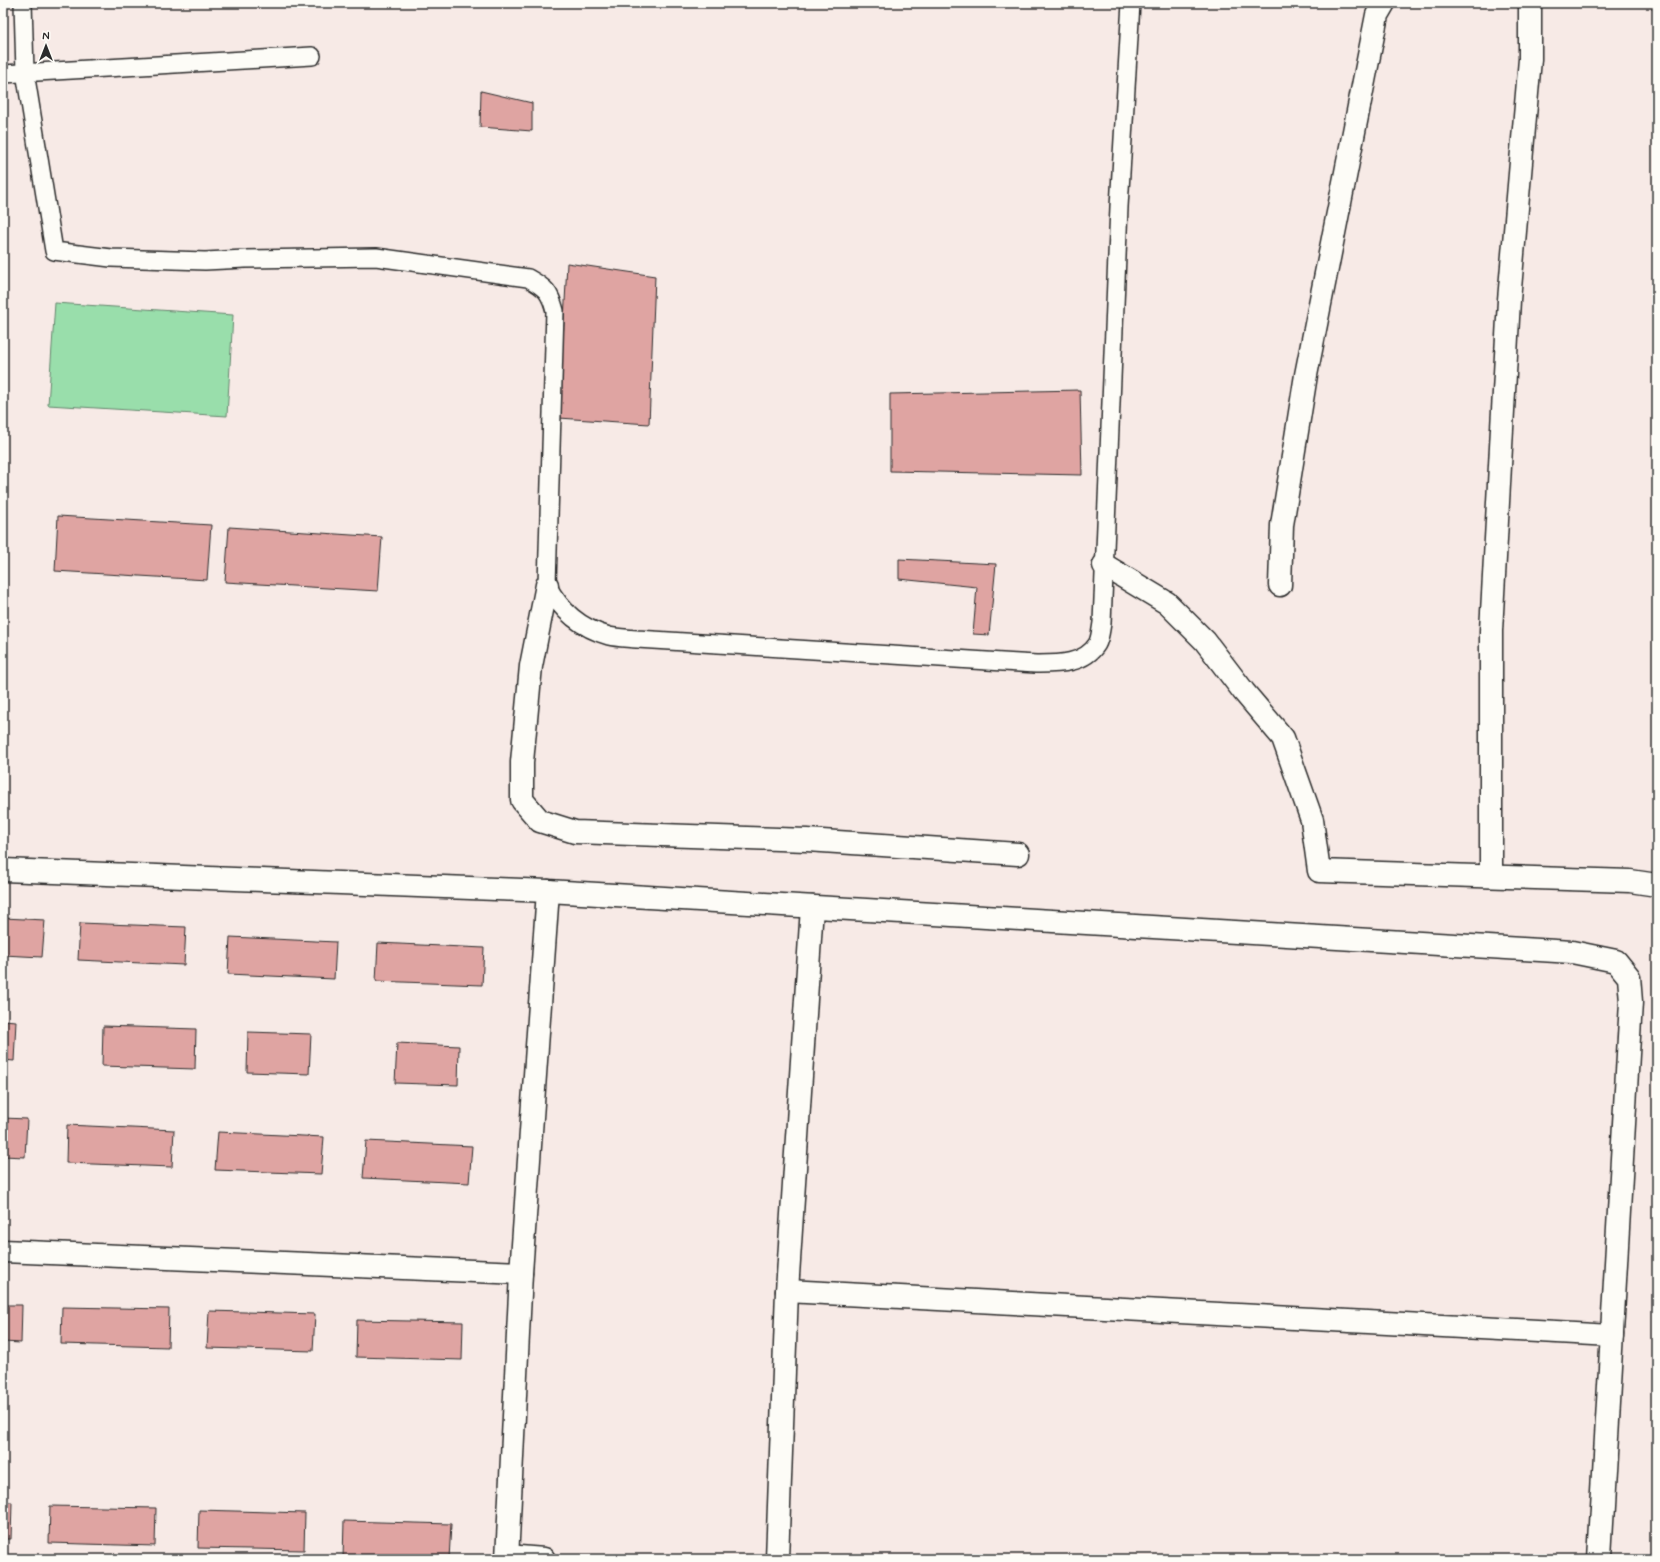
<svg xmlns="http://www.w3.org/2000/svg" width="1660" height="1562" font-family="Mynerve,sans-serif">
	<style>
		.green { fill: #99deab; stroke: #62846b }
		.building { fill: #dfa4a2; stroke: #2b2b2b }
		.lines { fill: none; stroke-linecap: round; stroke-linejoin: round }
		.lane-casing { stroke: #2b2b2b; stroke-width: 20 }
		.street-casing { stroke: #2b2b2b; stroke-width: 25 }
		.lane { stroke: #fdfcf7; stroke-width: 17 }
		.street { stroke: #fdfcf7; stroke-width: 22 }
	</style>
	<rect width="100%" height="100%" fill="#f7eae6"/>
	<filter id="ink" filterUnits="userSpaceOnUse"><feTurbulence type="fractalNoise" baseFrequency=".025" numOctaves="2"/><feDisplacementMap in="SourceGraphic" scale="8" xChannelSelector="R" yChannelSelector="G"/><feConvolveMatrix kernelMatrix="1 2 1 2 8 2 1 2 1" color-interpolation-filters="sRGB"/></filter>
	<g filter="url(#ink)">
		<path class="green" d="M55 303 233 315 227 416 48 405Z"/>
		<g class="building">
			<path d="M481 91 532 103V131L480 127Z"/>
			<path d="M567 263 655 276 649 424 559 418Z"/>
			<path d="M1080 390 1082 475 890 471V394Z"/>
			<path d="M58 516 211 525 207 580 55 571Z"/>
			<path d="M229 527 382 537 378 591 225 582Z"/>
			<path d="M899 559 996 564 989 635 973 634 977 587 899 579Z"/>
			<path d="M3 918 45 920 42 957 3 955Z"/>
			<path d="M80 923 186 927 184 965 78 960Z"/>
			<path d="M230 937 336 942 334 979 228 974Z"/>
			<path d="M378 943 484 948 482 985 376 981Z"/>
			<path d="M3 1020 16 1021 14 1061 3 1060Z"/>
			<path d="M103 1026 196 1029 195 1069 102 1066Z"/>
			<path d="M248 1032 311 1034 309 1074 247 1072Z"/>
			<path d="M397 1043 459 1046 458 1085 395 1083Z"/>
			<path d="M3 1118 27 1119 25 1157 3 1156Z"/>
			<path d="M67 1125 174 1130 172 1167 66 1163Z"/>
			<path d="M218 1132 324 1137 321 1174 215 1170Z"/>
			<path d="M366 1141 472 1146 469 1183 363 1178Z"/>
			<path d="M3 1305H22L21 1343 3 1342Z"/>
			<path d="M62 1307 169 1309 168 1347 61 1344Z"/>
			<path d="M209 1311 315 1314 313 1351 207 1348Z"/>
			<path d="M357 1320 463 1322 462 1360 356 1357Z"/>
			<path d="M3 1502H12L11 1539H3Z"/>
			<path d="M50 1506 156 1508 155 1546 49 1543Z"/>
			<path d="M199 1510 305 1513 304 1550 198 1548Z"/>
			<path d="M344 1521 451 1524 449 1559 343 1558Z"/>
		</g>
		<g class="lines">
			<defs>
				<g id="lane">
					<path d="M23 3 25 72 54 251 111 258 205 261 245 259 376 257 528 278C546 288 550 292 555 311L547 585C561 611 580 628 609 636 617 638 628 638 637 639L1036 664C1056 664 1084 665 1097 644 1100 639 1101 629 1102 623L1119 207 1131 3"/>
					<path d="M3 74 312 56"/>
				</g>
				<g id="street">
					<path d="M1104 565 1167 603 1205 641 1244 692 1283 738 1312 820 1319 871 1630 881 1657 885"/>
					<path d="M547 585 531 666 522 762V800L540 821 575 832 807 840 1018 854"/>
					<path d="M1280 585 1282 525 1306 375 1377 15 1384 3"/>
					<path d="M3 870 548 891 1572 952 1616 961 1629 977 1631 1002 1599 1559"/>
					<path d="M1491 876V631L1509 300 1530 59V3"/>
					<path d="M3 1251 521 1273"/>
					<path d="M787 1291 1612 1335"/>
					<path d="M507 1556 544 1559"/>
					<path d="M507 1559 521 1273 548 891"/>
					<path d="M777 1559 787 1291 812 907"/>
				</g>
			</defs>
			<use href="#lane" class="lane-casing"/>
			<use href="#street" class="street-casing"/>
			<use href="#lane" class="lane"/>
			<use href="#street" class="street"/>
		</g>
	</g>
	<rect width="1660" height="1562" fill="none" stroke="#fdfcf7" stroke-width="16"/>
	<rect x="8" y="8" width="1644" height="1546" fill="none" stroke="#2b2b2b" stroke-width="1.5" filter="url(#ink)"/>
	<g transform="translate(46 46)" stroke="#fdfcf7" stroke-width="3" paint-order="stroke">
	<path d="M0-3L7 15L0 10L-7 15Z" fill="#2b2b2b"/>
	<text y="-6" font-size="11" font-weight="bold" text-anchor="middle" fill="#2b2b2b">N</text>
	</g>
</svg>
